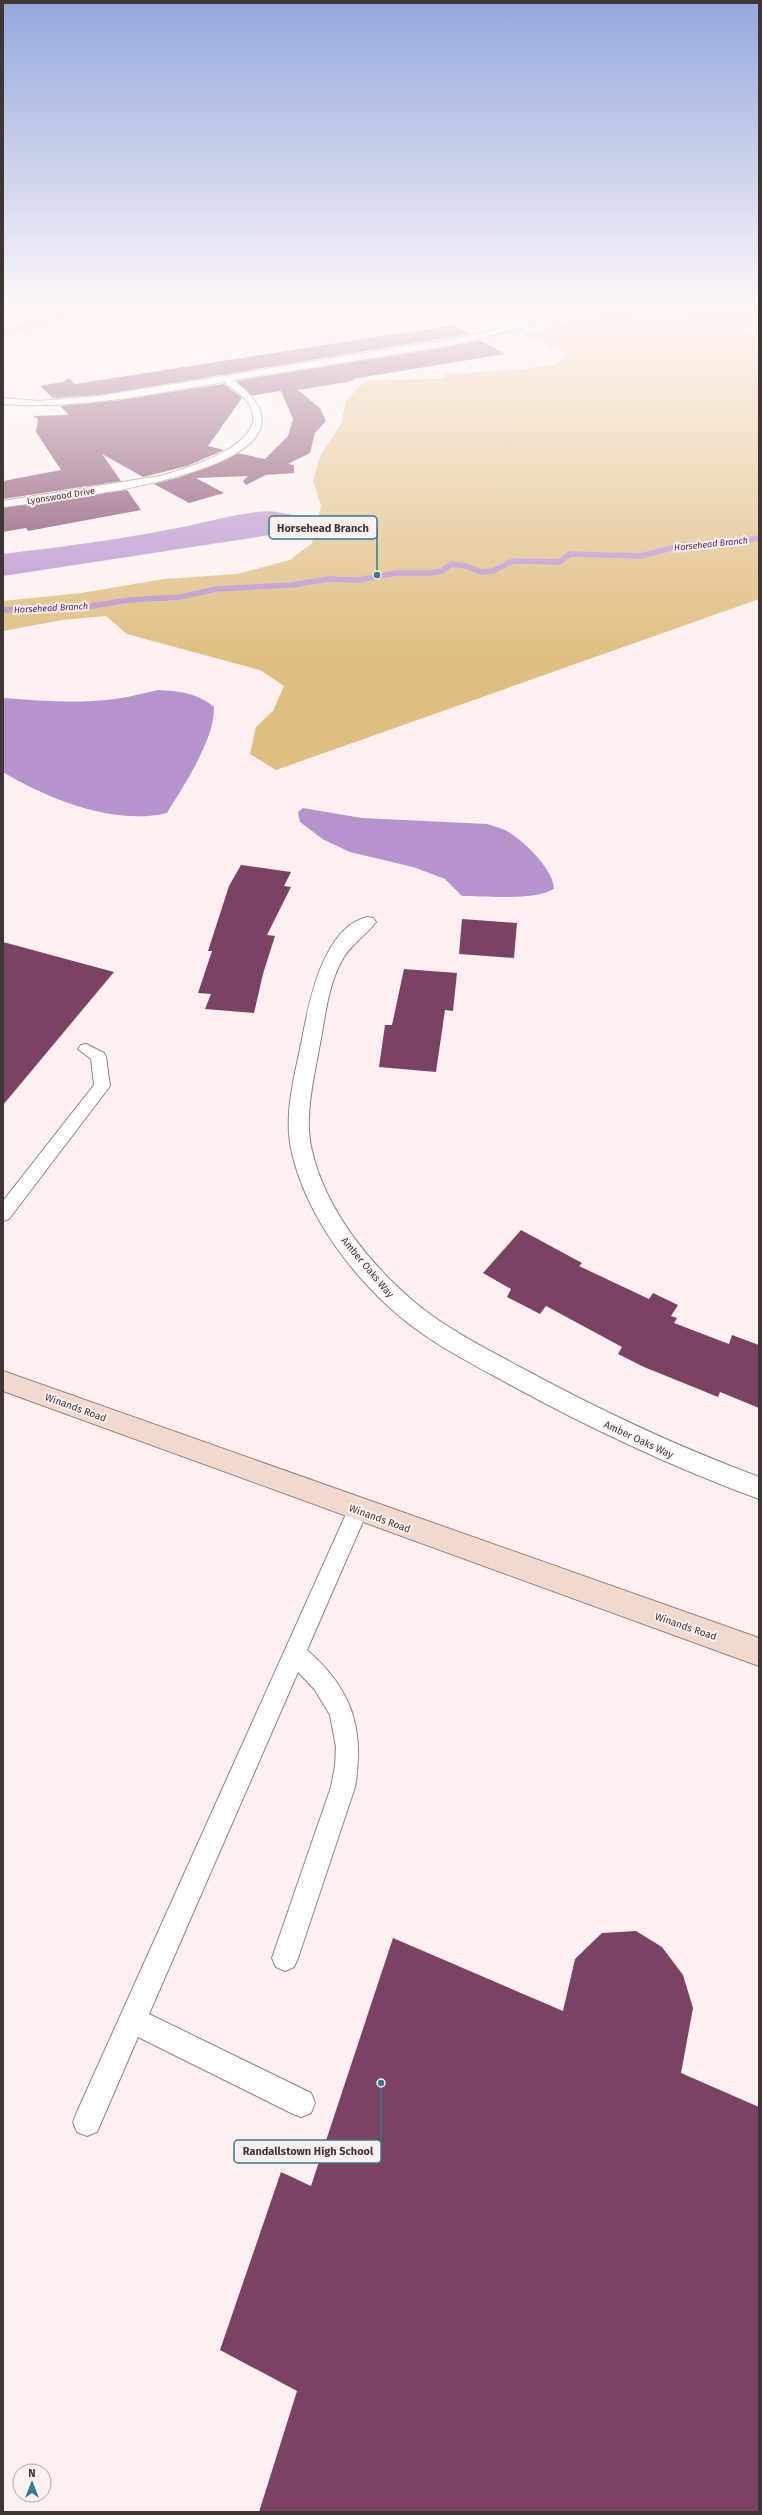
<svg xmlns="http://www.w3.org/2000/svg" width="762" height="2515" font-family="'Fira Sans',sans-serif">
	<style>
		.green { fill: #dfbf81 }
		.water { fill: #b693cd }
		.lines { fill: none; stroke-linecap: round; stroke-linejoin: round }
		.stream { stroke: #b693cd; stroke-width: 5.5 }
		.building { fill: #7c4264 }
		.lane-casing { stroke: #958181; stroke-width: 2 }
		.street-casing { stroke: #958181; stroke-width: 2 }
		.secondary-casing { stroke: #958181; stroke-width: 2 }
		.primary-casing { stroke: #d1cfcf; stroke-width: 2 }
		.lane { fill: #fff; fill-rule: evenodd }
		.street { fill: #fff; fill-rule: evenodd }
		.secondary { fill: #f1dacd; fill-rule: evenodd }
		.primary { fill: #e2b69b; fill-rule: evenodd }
		.labels { text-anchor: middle; stroke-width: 4; stroke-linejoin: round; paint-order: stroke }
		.far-street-label { font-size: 9px; fill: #3e3535; stroke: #fef0f0 }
		.far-water-label { font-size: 9px; font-style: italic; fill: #4d2066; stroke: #fef0f0 }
		.street-label { font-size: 10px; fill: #3e3535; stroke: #fef0f0 }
		.leader { fill: none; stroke: #347a87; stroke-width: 1.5 }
		.callout-dot { fill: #347a87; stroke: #fef0f0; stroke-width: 1.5 }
		.callout { fill: #fef0f0; stroke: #347a87; stroke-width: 1.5 }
		.callout-label { font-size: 11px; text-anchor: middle; font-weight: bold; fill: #3e3535 }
	</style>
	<rect width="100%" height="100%" fill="#fef0f0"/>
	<path class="green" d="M724 307H759V322L743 325 747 331 759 338V599L276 770 250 754 256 727 273 711 284 686 260 670 127 634 106 616 62 620 3 631V601L81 593 164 579 237 574 290 560 312 543 321 506 313 481 320 456 341 424 346 402 358 387 368 380 437 379 443 378 446 374 526 369 554 365 568 353 523 335 621 308 639 315 657 316 710 311Z"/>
	<g class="water">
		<path d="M270 511 305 517 304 522 291 529 270 535 3 576V554C60 547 116 540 172 529 205 523 236 513 270 511Z"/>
		<path d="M158 690C179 691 197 693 214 707 215 739 184 785 167 813 116 826 47 799 3 772V698C40 701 78 704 115 699 129 697 144 693 158 690Z"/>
		<path d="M303 808 362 818 487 824C493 826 500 828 505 830 522 839 554 869 554 889 534 901 486 896 462 896L445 879 413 867 350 852 324 840 300 822 298 812Z"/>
	</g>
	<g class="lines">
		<path class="stream" d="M3 610 80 608 129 600 180 597 216 589 292 585 328 579 359 580 396 573H431L442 571 451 564 466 566 481 572 493 571 513 561 559 562 570 554 641 556 683 545 729 543 759 538"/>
	</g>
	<g class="building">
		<path d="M453 325 470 334 99 395 53 398 40 386 63 382 69 378 75 384Z"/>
		<path d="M480 340 505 354 352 379 354 380 347 382 298 390 320 408 326 421 315 433 310 453 288 464 294 465V473L266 475 246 485 243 481 248 476 196 478 224 493 189 503 154 484 181 477 226 460 237 453 265 459 288 436 293 419 281 391 249 396 236 381 454 346Z"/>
		<path d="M224 384 242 398 208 446 224 450 222 451 187 466 143 477 102 454 121 481 3 499V481L61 470 36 432 38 419 33 416 69 415 60 406 114 401Z"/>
		<path d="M127 490 141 510 28 531 26 528 3 532V508Z"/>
		<path d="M241 865 291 872 284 886 291 887 267 935 275 936 263 974 254 1013 205 1009 211 994 198 993 212 951H208L229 886Z"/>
		<path d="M462 919 517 923 514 958 459 954Z"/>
		<path d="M3 942 114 972 3 1105Z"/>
		<path d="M404 969 457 973 453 1011 445 1010 436 1072 379 1067 385 1025H392Z"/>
		<path d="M521 1230 582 1263 579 1266 649 1299 653 1293 678 1305 671 1316 677 1318 674 1323 729 1344 732 1335 759 1345V1408L720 1392 718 1397 644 1367 618 1354 622 1347 546 1306 540 1314 507 1297 511 1289 483 1273Z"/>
		<path d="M636 1931 662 1947 683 1975 693 2008 681 2073 759 2107V2512H259L297 2391 220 2350 281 2172 311 2186 393 1938 563 2011 575 1959 602 1933Z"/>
	</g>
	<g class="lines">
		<defs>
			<g id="lane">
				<path d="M86 1044 104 1053 106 1057 110 1086 9 1219 3 1221V1201L94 1085 91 1059 78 1049 81 1045Z"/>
				<path d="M358 1500 365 1503 368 1510 307 1650C352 1689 365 1729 355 1787L298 1958 294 1967 285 1971 276 1967 272 1958 331 1787 335 1766 336 1747 330 1715 315 1690 298 1672 149 2014 311 2093 315 2103 311 2113 301 2117 291 2113 138 2037 97 2132 87 2136 77 2132 73 2122 77 2112 351 1503Z"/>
			</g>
			<g id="street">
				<path d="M3 307H11L47 321 40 323 3 310Z"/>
				<path d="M592 307H606L454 345 233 380C356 472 46 501 3 507V501L160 476C185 469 273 444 249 404 243 395 232 388 224 382 151 394 77 410 3 404V398L39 401 99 396 454 339Z"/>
				<path d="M367 917 373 918 376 922C365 937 350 944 341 962 327 989 325 1020 319 1049 313 1083 304 1118 312 1151 326 1211 372 1267 418 1305 449 1330 485 1348 520 1367 597 1409 676 1446 759 1477V1499C672 1467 589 1428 507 1383 472 1364 435 1345 404 1320 354 1279 307 1217 292 1153 282 1112 297 1069 304 1029 311 993 326 927 367 917Z"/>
			</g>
			<path id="secondary" d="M3 1371 759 1638V1666L3 1391Z"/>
			<path id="primary" d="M95 307H110L45 323 3 337V331L40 319Z"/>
		</defs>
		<use href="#lane" class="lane-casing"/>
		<use href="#street" class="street-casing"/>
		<use href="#secondary" class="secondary-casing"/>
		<use href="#primary" class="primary-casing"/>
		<use href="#lane" class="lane"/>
		<use href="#street" class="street"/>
		<use href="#secondary" class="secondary"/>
		<use href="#primary" class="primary"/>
	</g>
	<linearGradient id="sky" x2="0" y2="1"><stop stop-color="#94a7dd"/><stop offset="0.47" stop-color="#fff8f8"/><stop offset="1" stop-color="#fff8f8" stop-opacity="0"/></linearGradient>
	<rect width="762" height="659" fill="url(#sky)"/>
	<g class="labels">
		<g class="far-street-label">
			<text transform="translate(61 496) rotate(-9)" y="3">Lyonswood Drive</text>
		</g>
		<g class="far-water-label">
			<text transform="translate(711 544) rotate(-6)" y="3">Horsehead Branch</text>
			<text transform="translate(51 608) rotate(-3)" y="3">Horsehead Branch</text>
		</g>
		<g class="street-label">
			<text transform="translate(368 1267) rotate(50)" y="4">Amber Oaks Way</text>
			<text transform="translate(76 1407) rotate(20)" y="4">Winands Road</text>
			<text transform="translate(639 1439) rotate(25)" y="4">Amber Oaks Way</text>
			<text transform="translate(380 1518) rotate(20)" y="4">Winands Road</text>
			<text transform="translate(686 1626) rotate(19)" y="4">Winands Road</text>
		</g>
	</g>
	<path class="leader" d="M377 575L377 528M381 2083L381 2151"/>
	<g class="callout-dot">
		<circle cx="377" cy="575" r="4"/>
		<circle cx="381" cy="2083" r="4"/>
	</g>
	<g class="callout">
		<rect x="269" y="516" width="108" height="23" rx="4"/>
		<rect x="234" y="2140" width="147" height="23" rx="4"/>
	</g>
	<g class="callout-label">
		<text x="323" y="532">Horsehead Branch</text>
		<text x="308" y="2155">Randallstown High School</text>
	</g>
	<rect width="762" height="2515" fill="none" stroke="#3e3535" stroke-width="8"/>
	<g transform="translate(32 2483)"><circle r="19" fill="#fef0f0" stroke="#b1a5a5"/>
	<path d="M0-3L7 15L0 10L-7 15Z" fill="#347a87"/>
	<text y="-6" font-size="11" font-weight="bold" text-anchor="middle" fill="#3e3535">N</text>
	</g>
</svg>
